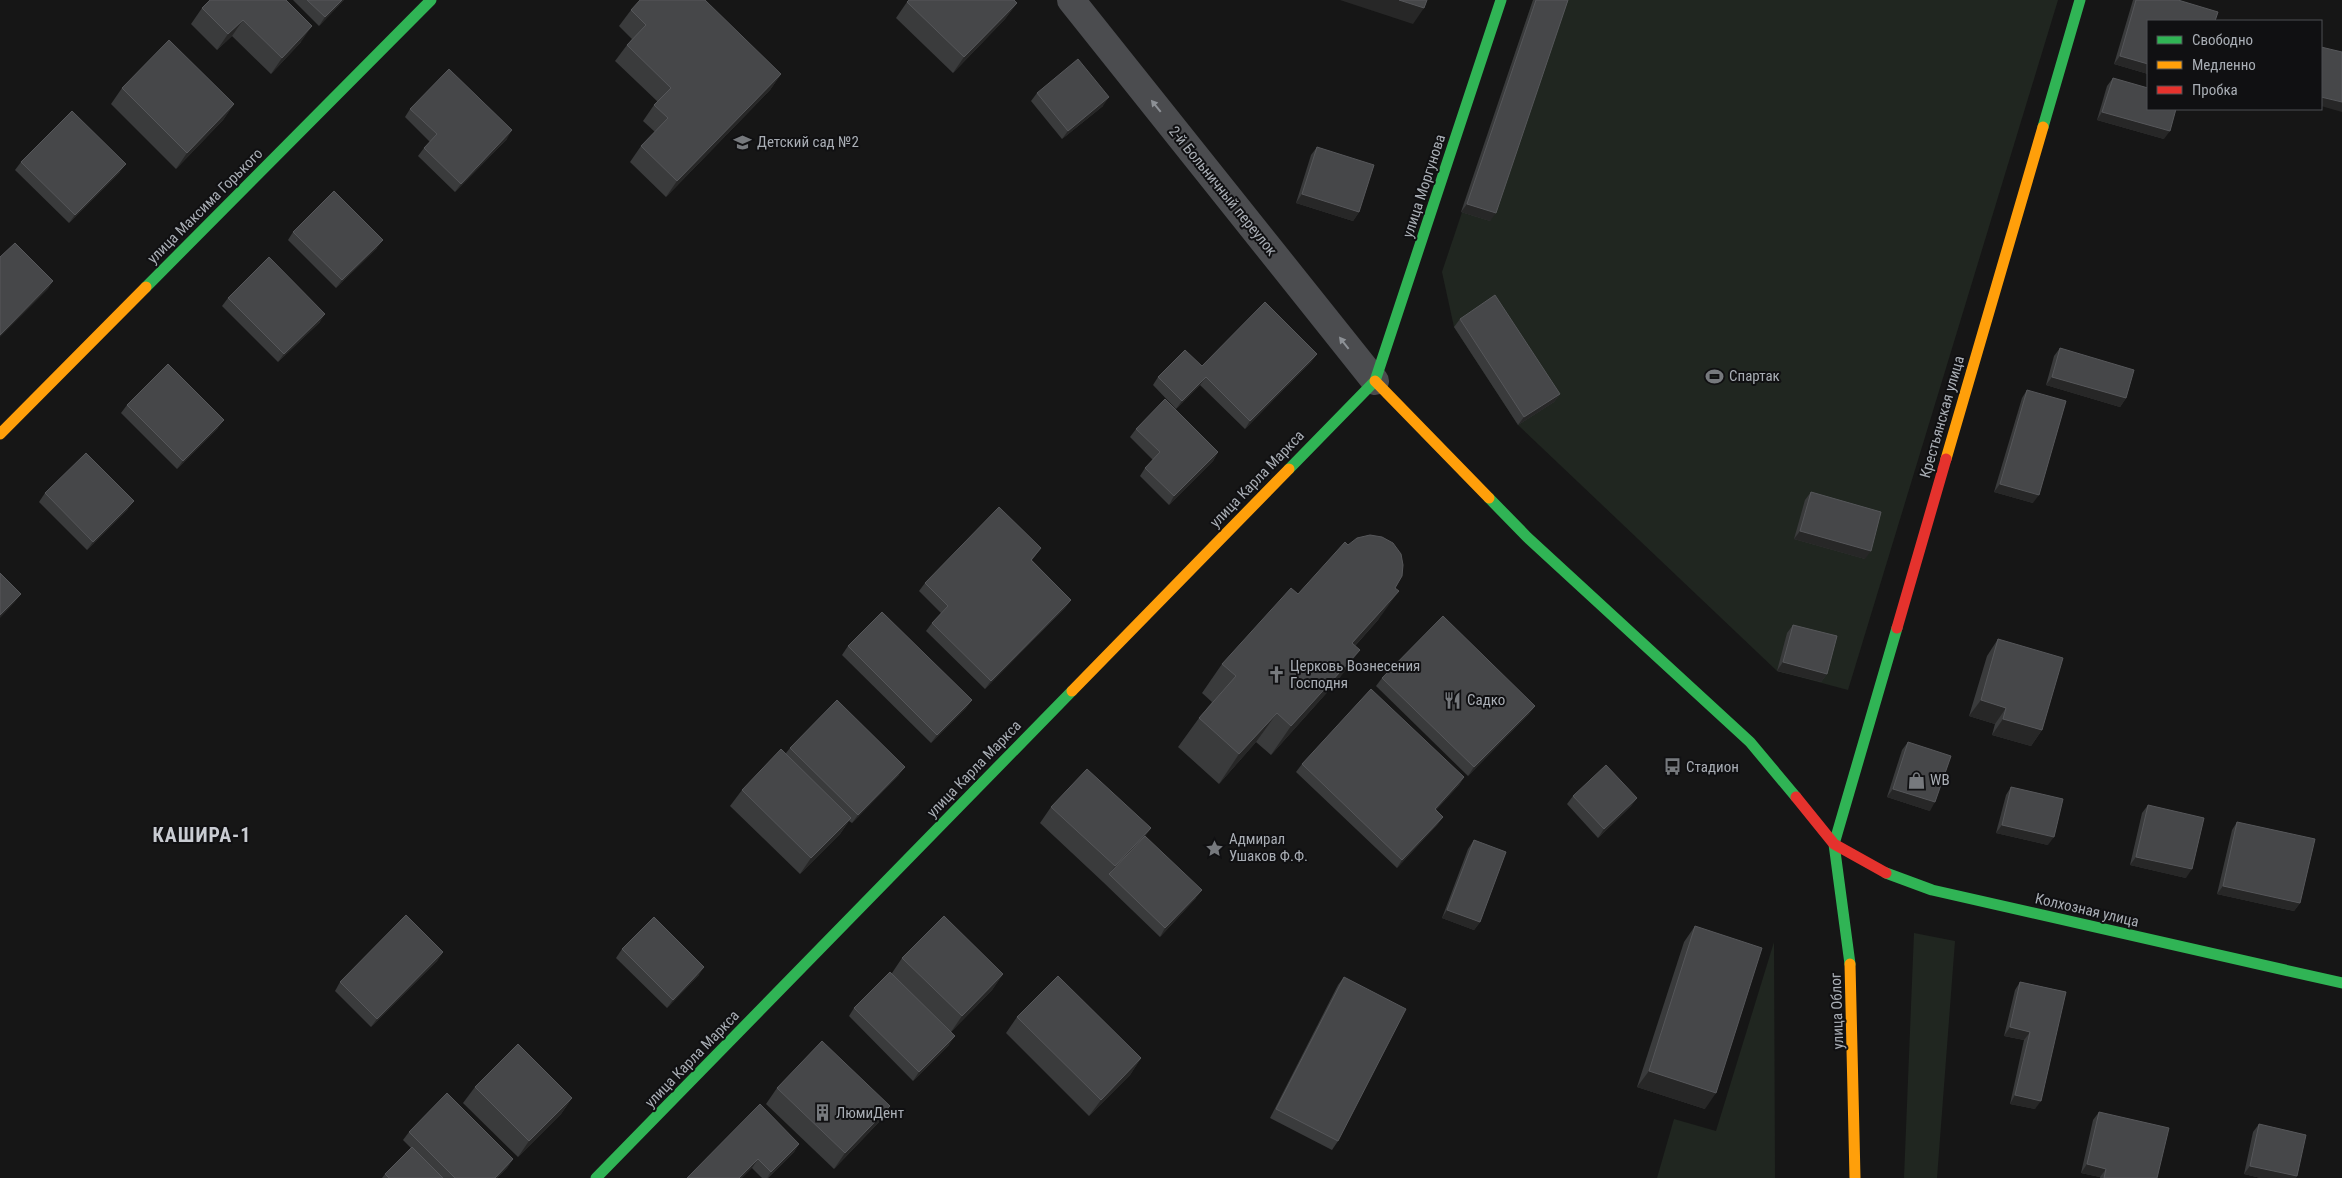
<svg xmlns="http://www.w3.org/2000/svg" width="2342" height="1178" font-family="'Roboto Condensed',sans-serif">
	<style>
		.green { fill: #202620 }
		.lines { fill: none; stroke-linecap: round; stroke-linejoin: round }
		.street { stroke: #4b4c4f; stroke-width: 28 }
		.fast { stroke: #30b455; stroke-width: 11 }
		.slow { stroke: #ff9f0a; stroke-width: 11 }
		.jam { stroke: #e5322d; stroke-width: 11 }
		.wall { fill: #3a3b3c }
		.shaded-wall { fill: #272727 }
		.building { fill: #464749; stroke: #56575a }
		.oneway { fill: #8d9196 }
		.labels { text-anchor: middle; stroke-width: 4; stroke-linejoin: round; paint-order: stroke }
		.poi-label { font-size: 15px; fill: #a9aeb5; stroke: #101012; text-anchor: start }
		.street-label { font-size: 15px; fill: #a9aeb5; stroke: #101012 }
		.district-label { font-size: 20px; font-weight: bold; letter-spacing: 1px; fill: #c9ccd2; stroke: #101012 }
	</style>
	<rect width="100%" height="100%" fill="#161616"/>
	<g class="green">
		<path d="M1533 0H2058L1848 690 1777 671 1518 425 1454 327 1442 272Z"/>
		<path d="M1914 933 1955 941 1937 1178H1904Z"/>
		<path d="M1774 942 1775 1178H1657L1674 1119 1716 1131Z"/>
	</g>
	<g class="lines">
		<path class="street" d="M1071 0 1375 381"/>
		<g class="fast">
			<path d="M2043 127 2080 0"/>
			<path d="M146 287 431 0"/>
			<path d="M1289 469 1375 381 1501 0"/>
			<path d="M1489 498 1527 537 1750 742 1796 797"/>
			<path d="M1886 873 1932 890 2342 983"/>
			<path d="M1850 964 1834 844 1897 628"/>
			<path d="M596 1178 1072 691"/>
		</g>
		<g class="slow">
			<path d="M1375 381 1489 498"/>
			<path d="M0 434 146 287"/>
			<path d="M1946 459 2043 127"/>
			<path d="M1072 691 1289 469"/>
			<path d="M1850 964 1855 1178"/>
		</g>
		<g class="jam">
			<path d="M1897 628 1946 459"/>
			<path d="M1796 797 1834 844 1886 873"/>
		</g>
	</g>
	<g class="wall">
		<path d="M210 0 301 42 271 74 232 36 217 50 191 24 202 8Z"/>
		<path d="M293 0H344L319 26Z"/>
		<path d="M1533 0H1568L1490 221 1461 212Z"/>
		<path d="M2133 0H2178L2148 21V74L2114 64Z"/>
		<path d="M907 2 1017 3 1005 19 953 73 896 18Z"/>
		<path d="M631 10 781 74 770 90 666 197 630 162 641 146 655 132 643 121 654 105 658 102 615 61 627 45 632 39 619 26Z"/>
		<path d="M2113 78 2164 139 2097 120 2107 86Z"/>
		<path d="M122 88 234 104 223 120 176 169 111 104Z"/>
		<path d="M1037 93 1103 106 1062 139 1031 101Z"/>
		<path d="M410 109 507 139 455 192 418 156 424 148 430 142 405 117Z"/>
		<path d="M1317 147 1359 212 1353 221 1296 203 1311 155Z"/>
		<path d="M21 162 120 172 69 223 15 170Z"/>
		<path d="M293 232 377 248 336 288 288 240Z"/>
		<path d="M228 298 320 322 278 362 222 306Z"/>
		<path d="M1460 319 1560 394 1554 402 1518 425 1454 327Z"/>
		<path d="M2060 348 2126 398 2120 407 2046 385 2054 356Z"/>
		<path d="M1317 354 1311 362 1245 429 1200 385 1176 409 1153 385 1158 377 1202 366Z"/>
		<path d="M2027 390 2033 503 1994 492 2022 398Z"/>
		<path d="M127 405 218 428 177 469 121 413Z"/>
		<path d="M1136 429 1218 452 1213 461 1169 505 1140 476 1145 468 1153 460 1130 437Z"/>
		<path d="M1811 492 1865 559 1794 539 1805 500Z"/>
		<path d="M45 493 128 509 87 550 39 502Z"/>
		<path d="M1348 545 1395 588 1378 620 1355 646 1339 679 1271 755 1256 742 1219 784 1178 747 1199 718 1212 702 1202 693 1222 664 1298 594Z"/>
		<path d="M1041 548 1032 560 1071 600 1065 608 985 689 926 631 932 623 941 613 919 591 925 583Z"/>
		<path d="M1793 625 1827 674 1821 682 1777 671 1787 633Z"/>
		<path d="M1998 639 2042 730 2031 746 1992 735 1995 724 1969 716 1987 656Z"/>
		<path d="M848 646 972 700 966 708 931 743 842 655Z"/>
		<path d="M1382 678 1535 706 1529 714 1468 776 1376 686Z"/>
		<path d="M1908 742 1930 811 1887 797 1902 750Z"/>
		<path d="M790 748 899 775 852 823 849 821 840 834 800 874 730 806 742 790 786 753Z"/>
		<path d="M1302 764 1464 777 1459 785 1436 810 1443 817 1437 825 1397 868 1296 772Z"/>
		<path d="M2011 787 2048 845 1996 833 2006 795Z"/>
		<path d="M1573 796 1637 798 1631 806 1598 838 1567 804Z"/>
		<path d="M2148 805 2186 878 2130 865 2142 813Z"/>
		<path d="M1051 807 1151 828 1145 836 1196 898 1160 937 1103 882 1040 823Z"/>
		<path d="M2237 822 2300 903 2294 911 2217 894 2232 830Z"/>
		<path d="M1474 840 1480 922 1474 930 1442 918 1468 849Z"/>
		<path d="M1695 926 1705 1109 1637 1087 1684 942Z"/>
		<path d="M622 949 699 975 667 1008 616 958Z"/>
		<path d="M443 952 437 961 371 1027 335 991 340 982Z"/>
		<path d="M902 958 1003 974 992 990 951 1032 949 1045 913 1081 849 1016 854 1008 892 973Z"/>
		<path d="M1344 977 1338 1141 1332 1150 1270 1118 1338 985Z"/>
		<path d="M2020 982 2066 992 2035 1109 2010 1104 2024 1040 2004 1036 2015 990Z"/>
		<path d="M1017 1017 1141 1058 1130 1075 1089 1116 1006 1033Z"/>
		<path d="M475 1087 572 1098 561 1114 518 1157 463 1103Z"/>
		<path d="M777 1088 879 1122 834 1169 766 1104Z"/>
		<path d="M2099 1112 2157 1178H2100V1177L2081 1173 2093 1120Z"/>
		<path d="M2259 1124 2296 1178H2261L2244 1174 2253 1132Z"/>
		<path d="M409 1132 513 1159 507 1168 497 1178H382L385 1174 411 1148 403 1140Z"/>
		<path d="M799 1144 794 1152 768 1178H762L752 1168 687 1178Z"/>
	</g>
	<g class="shaded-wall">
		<path d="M342 0H344L319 26 325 17Z"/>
		<path d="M1340 0H1399L1424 8 1413 24Z"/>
		<path d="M1017 3 1005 19 953 73 964 57Z"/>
		<path d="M243 20 232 36 217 50 228 34Z"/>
		<path d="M312 26 301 42 271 74 282 58Z"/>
		<path d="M2120 56 2148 64V74L2114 64Z"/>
		<path d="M781 74 770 90 666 197 677 181Z"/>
		<path d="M1109 97 1103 106 1062 139 1068 131Z"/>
		<path d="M2321 97 2342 102V112L2321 106Z"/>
		<path d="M234 104 223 120 176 169 187 153Z"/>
		<path d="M2102 112 2170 131 2164 139 2097 120Z"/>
		<path d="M512 130 507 139 455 192 461 184Z"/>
		<path d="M126 164 120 172 69 223 75 215Z"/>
		<path d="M1302 194 1359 212 1353 221 1296 203Z"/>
		<path d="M1467 204 1496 213 1490 221 1461 212Z"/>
		<path d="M383 240 377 248 336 288 342 280Z"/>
		<path d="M53 281 48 289 0 337V335Z"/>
		<path d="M325 314 320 322 278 362 284 354Z"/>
		<path d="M1317 354 1311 362 1245 429 1250 421Z"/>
		<path d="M1206 377 1200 385 1176 409 1182 401Z"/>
		<path d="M2052 377 2126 398 2120 407 2046 385Z"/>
		<path d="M1560 394 1554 402 1518 425 1524 417Z"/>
		<path d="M224 420 218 428 177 469 183 461Z"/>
		<path d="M1218 452 1213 461 1169 505 1174 496Z"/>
		<path d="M2000 484 2039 495 2033 503 1994 492Z"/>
		<path d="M134 501 128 509 87 550 93 542Z"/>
		<path d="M1800 531 1871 551 1865 559 1794 539Z"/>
		<path d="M1399 591 1378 620 1331 672 1352 643Z"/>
		<path d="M21 594 15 602 0 618V615Z"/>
		<path d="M1071 600 1065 608 985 689 991 681Z"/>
		<path d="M1360 650 1339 679 1271 755 1291 726Z"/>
		<path d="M1783 662 1827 674 1821 682 1777 671Z"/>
		<path d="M972 700 966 708 931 743 937 735Z"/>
		<path d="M1981 700 2006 708 1995 724 1969 716Z"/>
		<path d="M1535 706 1529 714 1468 776 1474 767Z"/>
		<path d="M1277 713 1256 742 1219 784 1239 754Z"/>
		<path d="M2003 719 2042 730 2031 746 1992 735Z"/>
		<path d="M905 767 899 775 852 823 858 815Z"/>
		<path d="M1464 777 1459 785 1429 817 1435 809Z"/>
		<path d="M1893 789 1935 802 1930 811 1887 797Z"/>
		<path d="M1637 798 1631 806 1598 838 1604 829Z"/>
		<path d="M1443 817 1437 825 1397 868 1402 860Z"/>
		<path d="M851 818 840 834 800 874 811 858Z"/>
		<path d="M2002 825 2054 837 2048 845 1996 833Z"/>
		<path d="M1151 828 1139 844 1109 874 1115 866Z"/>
		<path d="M2136 857 2192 869 2186 878 2130 865Z"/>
		<path d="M2223 886 2300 903 2294 911 2217 894Z"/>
		<path d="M1202 890 1196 898 1160 937 1165 928Z"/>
		<path d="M1447 910 1480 922 1474 930 1442 918Z"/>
		<path d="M443 952 437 961 371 1027 377 1019Z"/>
		<path d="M704 967 699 975 667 1008 673 1000Z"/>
		<path d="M1003 974 992 990 951 1032 962 1016Z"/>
		<path d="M2010 1027 2030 1032 2024 1040 2004 1036Z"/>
		<path d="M955 1036 949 1045 913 1081 919 1072Z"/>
		<path d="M1141 1058 1130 1075 1089 1116 1101 1100Z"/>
		<path d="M1649 1071 1716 1093 1705 1109 1637 1087Z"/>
		<path d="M2015 1095 2041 1101 2035 1109 2010 1104Z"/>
		<path d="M572 1098 561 1114 518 1157 529 1141Z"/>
		<path d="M890 1106 879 1122 834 1169 845 1153Z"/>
		<path d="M799 1144 794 1152 767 1178 771 1172Z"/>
		<path d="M513 1159 507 1168 497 1178H495Z"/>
		<path d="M758 1159 752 1168 742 1178H739Z"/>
		<path d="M2087 1164 2106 1169 2100 1177 2081 1173Z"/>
		<path d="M2250 1166 2297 1176 2296 1178H2261L2244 1174Z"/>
	</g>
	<g class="building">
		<path d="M210 0H286L312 26 282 58 243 20 228 34 202 8Z"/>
		<path d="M307 0H342L325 17Z"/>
		<path d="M640 0H705L781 74 677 181 641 146 668 118 654 105 671 88 627 45 646 25 631 10Z"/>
		<path d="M909 0H1014L1017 3 964 57 907 2Z"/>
		<path d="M1399 0H1427L1424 8Z"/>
		<path d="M1536 0H1568L1496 213 1467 204Z"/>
		<path d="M2136 0H2178L2218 12 2215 21H2148V64L2120 56Z"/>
		<path d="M169 40 234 104 187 153 122 88Z"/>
		<path d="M2321 47 2342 52V102L2321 97Z"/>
		<path d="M1078 59 1109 97 1068 131 1037 93Z"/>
		<path d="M449 69 512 130 461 184 424 148 437 134 410 109Z"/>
		<path d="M2113 78 2148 88V109H2176L2170 131 2102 112Z"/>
		<path d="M72 111 126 164 75 215 21 162Z"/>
		<path d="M1317 147 1374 165 1359 212 1302 194Z"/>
		<path d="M334 191 383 240 342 280 293 232Z"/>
		<path d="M15 243 53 281 0 335V257Z"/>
		<path d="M269 257 325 314 284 354 228 298Z"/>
		<path d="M1495 295 1560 394 1524 417 1460 319Z"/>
		<path d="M1265 302 1317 354 1250 421 1206 377 1182 401 1158 377 1185 350 1202 366Z"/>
		<path d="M2060 348 2134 370 2126 398 2052 377Z"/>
		<path d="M168 364 224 420 183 461 127 405Z"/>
		<path d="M2027 390 2066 401 2039 495 2000 484Z"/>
		<path d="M1165 399 1218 452 1174 496 1145 468 1160 452 1136 429Z"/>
		<path d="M86 453 134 501 93 542 45 493Z"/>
		<path d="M1811 492 1881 512 1871 551 1800 531Z"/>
		<path d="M999 507 1041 548 1031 560 1071 600 991 681 932 623 948 606 925 583Z"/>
		<path d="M1370 535 1382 537 1393 543 1401 554 1403 565 1402 576 1395 588 1399 591 1352 643 1360 650 1291 726 1277 713 1239 754 1199 718 1236 676 1222 664 1291 588 1298 594 1345 542 1348 545 1357 538Z"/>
		<path d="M0 573 21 594 0 615Z"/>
		<path d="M882 612 972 700 937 735 848 646Z"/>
		<path d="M1443 616 1535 706 1474 767 1382 678Z"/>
		<path d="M1793 625 1837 636 1827 674 1783 662Z"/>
		<path d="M1998 639 2063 658 2042 730 2003 719 2006 708 1981 700Z"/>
		<path d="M1371 689 1464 777 1435 809 1443 817 1402 860 1302 764Z"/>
		<path d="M837 700 905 767 858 815 790 748Z"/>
		<path d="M1908 742 1951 756 1935 802 1893 789Z"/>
		<path d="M781 749 851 818 811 858 742 790Z"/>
		<path d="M1606 765 1637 798 1604 829 1573 796Z"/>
		<path d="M1087 769 1151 828 1115 866 1051 807Z"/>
		<path d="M2011 787 2063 799 2054 837 2002 825Z"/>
		<path d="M2148 805 2204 818 2192 869 2136 857Z"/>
		<path d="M2237 822 2315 839 2300 903 2223 886Z"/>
		<path d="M1145 836 1202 890 1165 928 1109 874Z"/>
		<path d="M1474 840 1506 852 1480 922 1447 910Z"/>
		<path d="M406 915 443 952 377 1019 340 982Z"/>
		<path d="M944 916 1003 974 962 1016 902 958Z"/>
		<path d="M654 917 704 967 673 1000 622 949Z"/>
		<path d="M1695 926 1762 948 1716 1093 1649 1071Z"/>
		<path d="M890 972 955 1036 919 1072 854 1008Z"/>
		<path d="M1058 976 1141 1058 1101 1100 1017 1017Z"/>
		<path d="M1344 977 1406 1009 1338 1141 1276 1109Z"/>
		<path d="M2020 982 2066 992 2041 1101 2015 1095 2030 1032 2010 1027Z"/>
		<path d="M822 1041 890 1106 845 1153 777 1088Z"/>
		<path d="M518 1044 572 1098 529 1141 475 1087Z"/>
		<path d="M447 1093 513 1159 495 1178H455L409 1132Z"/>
		<path d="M760 1104 799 1144 771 1172 758 1159 739 1178H687Z"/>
		<path d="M2099 1112 2169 1128 2157 1178H2104L2106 1169 2087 1164Z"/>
		<path d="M2259 1124 2306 1135 2297 1176 2250 1166Z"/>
		<path d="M412 1147 443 1178H389L385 1174Z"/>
	</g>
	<defs><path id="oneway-solid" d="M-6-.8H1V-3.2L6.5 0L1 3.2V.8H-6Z" transform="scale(1.25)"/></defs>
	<g class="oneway">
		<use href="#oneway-solid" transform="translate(1156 106) rotate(-129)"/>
		<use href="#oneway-solid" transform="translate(1344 343) rotate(-128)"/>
	</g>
	<defs>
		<symbol id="school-bare" viewBox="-9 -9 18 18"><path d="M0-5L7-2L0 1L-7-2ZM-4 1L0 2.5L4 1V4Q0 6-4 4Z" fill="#76797d" stroke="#101012" stroke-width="2.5" paint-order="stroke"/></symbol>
		<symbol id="stadium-bare" viewBox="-9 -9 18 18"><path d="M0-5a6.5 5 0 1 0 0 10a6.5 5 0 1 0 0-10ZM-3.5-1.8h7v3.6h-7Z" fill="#76797d" stroke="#101012" stroke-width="2.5" paint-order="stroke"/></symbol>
		<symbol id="church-bare" viewBox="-9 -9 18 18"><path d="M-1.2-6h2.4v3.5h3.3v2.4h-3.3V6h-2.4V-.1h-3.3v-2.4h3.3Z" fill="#76797d" stroke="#101012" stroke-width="2.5" paint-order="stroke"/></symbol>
		<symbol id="restaurant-bare" viewBox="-9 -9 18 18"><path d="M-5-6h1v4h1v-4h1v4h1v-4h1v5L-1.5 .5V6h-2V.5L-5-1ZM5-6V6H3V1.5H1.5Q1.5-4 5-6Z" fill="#76797d" stroke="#101012" stroke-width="2.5" paint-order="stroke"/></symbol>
		<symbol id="bus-bare" viewBox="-9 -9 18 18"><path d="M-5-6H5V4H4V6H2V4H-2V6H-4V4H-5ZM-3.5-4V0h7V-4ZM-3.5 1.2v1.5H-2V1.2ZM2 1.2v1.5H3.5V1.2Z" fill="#76797d" stroke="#101012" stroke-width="2.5" paint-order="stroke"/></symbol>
		<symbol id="shop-bare" viewBox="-9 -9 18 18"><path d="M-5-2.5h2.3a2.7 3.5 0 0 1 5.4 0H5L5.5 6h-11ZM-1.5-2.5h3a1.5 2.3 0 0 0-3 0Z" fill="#76797d" stroke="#101012" stroke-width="2.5" paint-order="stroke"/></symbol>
		<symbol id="sight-bare" viewBox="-9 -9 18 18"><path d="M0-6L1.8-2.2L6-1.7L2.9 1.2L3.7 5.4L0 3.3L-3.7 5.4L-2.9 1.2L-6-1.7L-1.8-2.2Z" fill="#76797d" stroke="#101012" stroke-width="2.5" paint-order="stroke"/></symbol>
		<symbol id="building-bare" viewBox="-9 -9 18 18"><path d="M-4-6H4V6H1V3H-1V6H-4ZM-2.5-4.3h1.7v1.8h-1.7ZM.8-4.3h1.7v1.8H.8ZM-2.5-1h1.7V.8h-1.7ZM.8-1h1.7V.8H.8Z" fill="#76797d" stroke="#101012" stroke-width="2.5" paint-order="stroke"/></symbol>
	</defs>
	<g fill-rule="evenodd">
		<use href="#school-bare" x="730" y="130" width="25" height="25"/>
		<use href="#stadium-bare" x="1702" y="364" width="25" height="25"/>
		<use href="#church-bare" x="1264" y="662" width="25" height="25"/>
		<use href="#restaurant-bare" x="1440" y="688" width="25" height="25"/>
		<use href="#bus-bare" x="1660" y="754" width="25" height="25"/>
		<use href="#shop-bare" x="1904" y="768" width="25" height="25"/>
		<use href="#sight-bare" x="1202" y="836" width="25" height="25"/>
		<use href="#building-bare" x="810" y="1100" width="25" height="25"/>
	</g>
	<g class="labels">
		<g class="poi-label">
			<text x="757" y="147">Детский сад №2</text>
			<text x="1729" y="381">Спартак</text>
			<text x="1290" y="671">Церковь Вознесения<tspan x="1290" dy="17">Господня</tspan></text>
			<text x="1467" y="705">Садко</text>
			<text x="1686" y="772">Стадион</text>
			<text x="1930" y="785">WB</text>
			<text x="1229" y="844">Адмирал<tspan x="1229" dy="17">Ушаков Ф.Ф.</tspan></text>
			<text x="836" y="1118">ЛюмиДент</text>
		</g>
		<g class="street-label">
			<text transform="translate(1424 186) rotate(-72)" y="5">улица Моргунова</text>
			<text transform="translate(1223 191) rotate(51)" y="5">2-й Больничный переулок</text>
			<text transform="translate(205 206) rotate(-45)" y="5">улица Максима Горького</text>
			<text transform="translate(1942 417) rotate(-74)" y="5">Крестьянская улица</text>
			<text transform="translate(1257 479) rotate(-46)" y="5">улица Карла Маркса</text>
			<text transform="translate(974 769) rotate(-46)" y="5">улица Карла Маркса</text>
			<text transform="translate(2087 910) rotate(13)" y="5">Колхозная улица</text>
			<text transform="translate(1837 1011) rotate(-92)" y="5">улица Облог</text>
			<text transform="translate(692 1059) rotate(-46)" y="5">улица Карла Маркса</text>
		</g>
		<g class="district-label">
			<text x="202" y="842">КАШИРА-1</text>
		</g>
	</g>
	<rect x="2147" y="20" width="175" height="90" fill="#101012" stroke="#4d4f53"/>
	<rect x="2157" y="36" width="25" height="8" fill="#30b455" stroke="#4d4f53"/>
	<text x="2192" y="45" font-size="15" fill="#a9aeb5">Свободно</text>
	<rect x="2157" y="61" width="25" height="8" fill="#ff9f0a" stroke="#4d4f53"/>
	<text x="2192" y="70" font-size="15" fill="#a9aeb5">Медленно</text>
	<rect x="2157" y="86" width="25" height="8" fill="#e5322d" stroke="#4d4f53"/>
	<text x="2192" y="95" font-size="15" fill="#a9aeb5">Пробка</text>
</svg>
